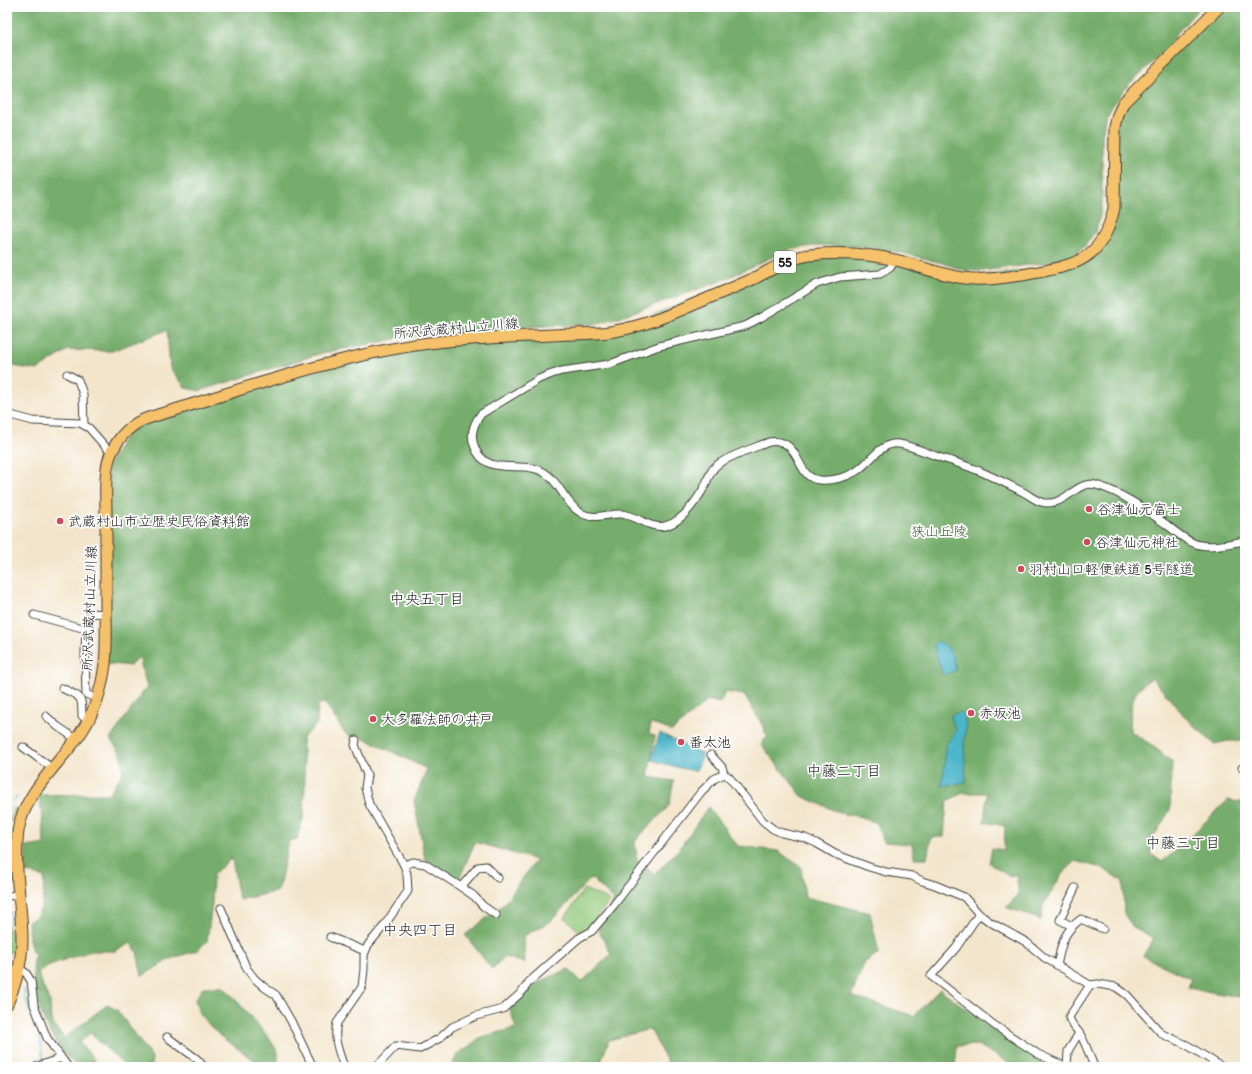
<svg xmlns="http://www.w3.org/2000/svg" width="1252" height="1074" font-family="Itim,'Klee One',sans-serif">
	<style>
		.green { fill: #93c97c; stroke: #58724c }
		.forest { fill: #76ad6c; stroke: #496444 }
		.water { fill: #4cb6c9; stroke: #346972 }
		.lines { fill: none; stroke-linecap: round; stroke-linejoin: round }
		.stream { stroke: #4cb6c9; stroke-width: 2 }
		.street-casing { stroke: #3c3a36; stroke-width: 9 }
		.primary-casing { stroke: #3c3a36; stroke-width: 13 }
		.street { stroke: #fff; stroke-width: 7 }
		.primary { stroke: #f5c16b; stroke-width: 11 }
		.poi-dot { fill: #d1495b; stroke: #fff; stroke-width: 1.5 }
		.labels { text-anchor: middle; stroke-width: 3.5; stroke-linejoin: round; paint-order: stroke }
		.shield { fill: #fff; stroke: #606060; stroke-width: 1 }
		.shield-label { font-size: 13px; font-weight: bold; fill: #1c1c1c }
		.street-label { font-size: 14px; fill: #1c1c1c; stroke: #fff }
		.poi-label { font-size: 14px; fill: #1c1c1c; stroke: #fff; text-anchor: start }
		.park-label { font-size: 14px; fill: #4c6142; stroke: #fff }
		.neighbourhood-label { font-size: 15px; fill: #1c1c1c; stroke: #fff }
	</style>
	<rect width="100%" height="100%" fill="#fff"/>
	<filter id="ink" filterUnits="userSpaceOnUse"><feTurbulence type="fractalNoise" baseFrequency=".025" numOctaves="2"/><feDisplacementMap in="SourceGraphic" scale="8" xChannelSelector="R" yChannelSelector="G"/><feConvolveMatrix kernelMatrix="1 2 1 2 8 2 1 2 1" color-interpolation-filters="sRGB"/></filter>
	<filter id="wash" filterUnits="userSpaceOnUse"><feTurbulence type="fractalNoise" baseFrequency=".012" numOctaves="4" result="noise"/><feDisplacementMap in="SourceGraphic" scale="16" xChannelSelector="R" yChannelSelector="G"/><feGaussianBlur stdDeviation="0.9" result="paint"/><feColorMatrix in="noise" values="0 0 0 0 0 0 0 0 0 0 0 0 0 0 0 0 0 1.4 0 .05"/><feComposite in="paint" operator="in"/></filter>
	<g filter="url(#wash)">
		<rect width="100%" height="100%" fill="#f3e5cb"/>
		<g class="green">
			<path d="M14 807 20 810 16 823 10 822Z"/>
			<path d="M584 889 610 900 583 935 565 918Z"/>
			<path d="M7 906 8 930H11L14 950 7 954Z"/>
		</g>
		<g class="forest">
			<path d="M7 7H1200L1176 34 1168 48 1128 85 1106 114 1102 135V204L1099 221 1095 232 1085 246 1075 255 1060 261 981 271 962 270 946 264 903 253 866 247 819 245 800 248 785 251 719 282 607 321 592 324 497 328 426 333 322 353 199 391 186 388 170 368 167 330 112 351 68 350 37 370 7 365Z"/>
			<path d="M1219 7H1245V741H1228L1214 744 1187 719 1152 678C1129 693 1131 706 1130 731L1153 746 1172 762 1170 810 1153 838 1151 854 1162 862 1173 853 1228 800 1245 803V998L1188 988 1191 979 1143 956 1154 938 1133 927 1124 914 1123 881 1101 868 1076 861 1062 874 1043 906 1041 920 1006 907 1019 894 1016 874 1010 877 989 863 992 848 1004 850 1005 826 984 822 987 793H963L947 801 944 837H931L927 858H914L912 844 884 842 877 823 861 817 840 813 802 796 761 744 768 736 765 733V729L744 695 725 692 720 703 708 700 672 731 651 723 649 734 655 736 648 777 674 781 669 806 635 841 637 860 655 874 680 848 708 807 738 846 778 851 801 867 805 897 870 913 879 953 865 962 851 996 914 1016 940 989 1012 1044 1053 1067H1017L978 1045 957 1046 955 1067H670L650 1029 609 1040 599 1067H587L577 1059 567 1067H451L457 1055 481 1037 516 1028 509 1006 533 985 568 969 582 982 611 954 598 929 614 900 591 878 550 922 524 936 525 963 504 957 492 969 465 935 503 905 536 860 475 842 458 882 425 859 414 801 427 769 362 737 354 739 345 733 325 703 318 704 317 724 302 738 305 782 304 815 297 839 289 841 278 891 239 900 232 858 213 874 212 903 207 941 198 950 170 959 142 976 137 952 131 943 115 951H91L49 965 38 973 40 980 50 1002 51 1021 64 1038 107 1005 117 1010 152 1058 151 1067H126L90 1033 79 1043 90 1054 98 1067H78C46 1040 32 999 33 958L35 957 34 952H32L29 939 28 921C46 917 43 891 44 877L25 872 26 847 44 844 42 814 39 795 109 794 123 772 121 754 110 739 147 687 139 657 130 666 112 664 105 665 108 466 129 429 390 348 614 331 789 260 862 254 961 278 1071 265 1107 233 1118 115Z"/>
			<path d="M203 987H223L230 993 269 1038 278 1052V1061L266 1067H263L254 1060 220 1036 199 1014 195 1000Z"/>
		</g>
		<g class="water">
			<path d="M936 642C949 640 954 661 956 670L943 675 933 645Z"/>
			<path d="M962 712 966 725 964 745 966 783 941 786 945 763V746L956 731 951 717 952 714Z"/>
			<path d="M660 733 702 754V758L696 770C690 772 660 762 651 760Z"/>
		</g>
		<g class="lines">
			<g class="stream">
				<path d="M13 801 17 797"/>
				<path d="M7 813 9 806"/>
				<path d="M7 863 8 868"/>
				<path d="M7 893 9 873"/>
				<path d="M8 901 12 927"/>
				<path d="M24 989 27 1003 35 1020"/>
				<path d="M38 1027 44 1063"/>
			</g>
		</g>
	</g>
	<g filter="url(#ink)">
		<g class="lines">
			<defs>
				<g id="street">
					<path d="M895 260 890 268 880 274 840 277 817 284 762 317 745 326 659 346 610 364 562 371 552 374 539 379 481 414C474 423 470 434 474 445 485 480 523 458 545 473 560 482 565 504 581 513 594 521 608 513 622 514 638 516 649 529 665 526 683 522 697 500 705 486 708 478 710 471 717 465 730 455 754 448 769 442 803 437 794 479 820 480 831 481 845 478 855 472 869 464 881 441 899 444 912 446 924 452 936 456 954 462 973 467 990 476 1002 481 1013 487 1025 493 1030 496 1035 500 1041 502 1065 509 1076 479 1096 485 1121 492 1146 510 1167 525 1176 532 1188 543 1200 545 1214 548 1231 543 1245 541"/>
					<path d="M67 374 78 380 83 394 84 425"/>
					<path d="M7 414 33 421 80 423 89 428 111 453"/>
					<path d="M34 615 86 629 85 653 86 694 97 699"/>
					<path d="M86 629 91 613 106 614"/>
					<path d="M62 688C81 698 82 694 82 716L88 719"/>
					<path d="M46 716 57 726 76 739"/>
					<path d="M23 747 53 769"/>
					<path d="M711 755 722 767 724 774"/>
					<path d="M1242 768 1245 769"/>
					<path d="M404 865 413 862 425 864 461 887 474 896 483 906 496 915"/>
					<path d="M461 887 478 867 486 866 498 878"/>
					<path d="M7 896 19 895"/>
					<path d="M221 908 247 969 254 978 264 987 276 995 291 1021 313 1067"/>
					<path d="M979 914 956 948 931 976 994 1025 1038 1054 1066 1067"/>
					<path d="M1072 926 1060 920 1075 888"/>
					<path d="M330 937 365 951"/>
					<path d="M1057 965C1062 944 1062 933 1081 919L1103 929"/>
					<path d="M19 968 26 973 31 981 34 1005 47 1038 68 1067"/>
					<path d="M1090 985 1069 1017C1071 1025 1076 1028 1080 1034 1086 1044 1090 1056 1094 1067"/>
					<path d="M167 1037 197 1059 204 1067"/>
					<path d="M36 1067 61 1058"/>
					<path d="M344 1067C339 1052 333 1039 337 1023L362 987 364 969V955L368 945 384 926 408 891 407 874 404 865 369 804 365 788 367 775 355 745 356 740"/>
					<path d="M376 1067 396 1046 420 1049 440 1038 452 1027 476 1016 503 1009 522 992 529 982 579 938 592 931 613 906 701 792 714 779 724 774 729 777 763 821 773 829 782 833 805 838 816 843 835 854 869 867 886 872 912 876 922 881 935 885 964 897 979 914 990 922 1026 942 1045 958 1090 985 1098 984 1116 987 1127 995 1162 1034 1187 1045 1222 1067"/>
					<path d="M1067 1067 1068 1051 1079 1033"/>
				</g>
				<path id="primary" d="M7 1004C16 983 22 962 22 940 22 904 13 867 18 831 24 793 59 764 80 734 94 714 102 688 105 664 107 645 106 625 106 606 106 575 106 544 106 514 106 495 104 473 110 456 116 441 128 426 143 420 153 416 164 413 175 410 196 403 217 397 238 390 310 368 382 346 457 340 496 337 535 336 574 334 587 333 602 334 615 331 645 326 674 313 702 301 720 293 738 286 755 278 773 269 789 258 809 255 839 252 871 254 900 261 921 267 942 275 964 278 984 281 1002 278 1022 275 1071 266 1102 264 1114 208L1115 127 1118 115 1123 103 1219 7"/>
			</defs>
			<use href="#street" class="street-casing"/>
			<use href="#primary" class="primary-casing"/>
			<use href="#street" class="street"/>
			<use href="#primary" class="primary"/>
		</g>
	</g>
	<g class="poi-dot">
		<circle cx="1089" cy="509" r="4"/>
		<circle cx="60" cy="521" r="4"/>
		<circle cx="1087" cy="542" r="4"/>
		<circle cx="1021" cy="569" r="4"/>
		<circle cx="971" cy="713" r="4"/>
		<circle cx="373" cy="719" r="4"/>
		<circle cx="681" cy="742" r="4"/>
	</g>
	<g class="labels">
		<rect class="shield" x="774" y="251" width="22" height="22" rx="3"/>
		<g class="shield-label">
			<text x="785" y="267">55</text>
		</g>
		<g class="street-label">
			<text transform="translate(456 328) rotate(-5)" y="5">所沢武蔵村山立川線</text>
			<text transform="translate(89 608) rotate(-88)" y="5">所沢武蔵村山立川線</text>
		</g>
		<g class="poi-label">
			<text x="1097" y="514">谷津仙元富士</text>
			<text x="68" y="526">武蔵村山市立歴史民俗資料館</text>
			<text x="1095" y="547">谷津仙元神社</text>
			<text x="1029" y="574">羽村山口軽便鉄道 5号隧道</text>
			<text x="979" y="718">赤坂池</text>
			<text x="381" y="724">大多羅法師の井戸</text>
			<text x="689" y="747">番太池</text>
		</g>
		<g class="park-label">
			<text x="939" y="536">狭山丘陵</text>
		</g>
		<g class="neighbourhood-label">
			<text x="427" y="604">中央五丁目</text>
			<text x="844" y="776">中藤二丁目</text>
			<text x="1183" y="848">中藤三丁目</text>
			<text x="420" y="935">中央四丁目</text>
		</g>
	</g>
	<rect width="1252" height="1074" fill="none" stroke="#fff" stroke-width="24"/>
</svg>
